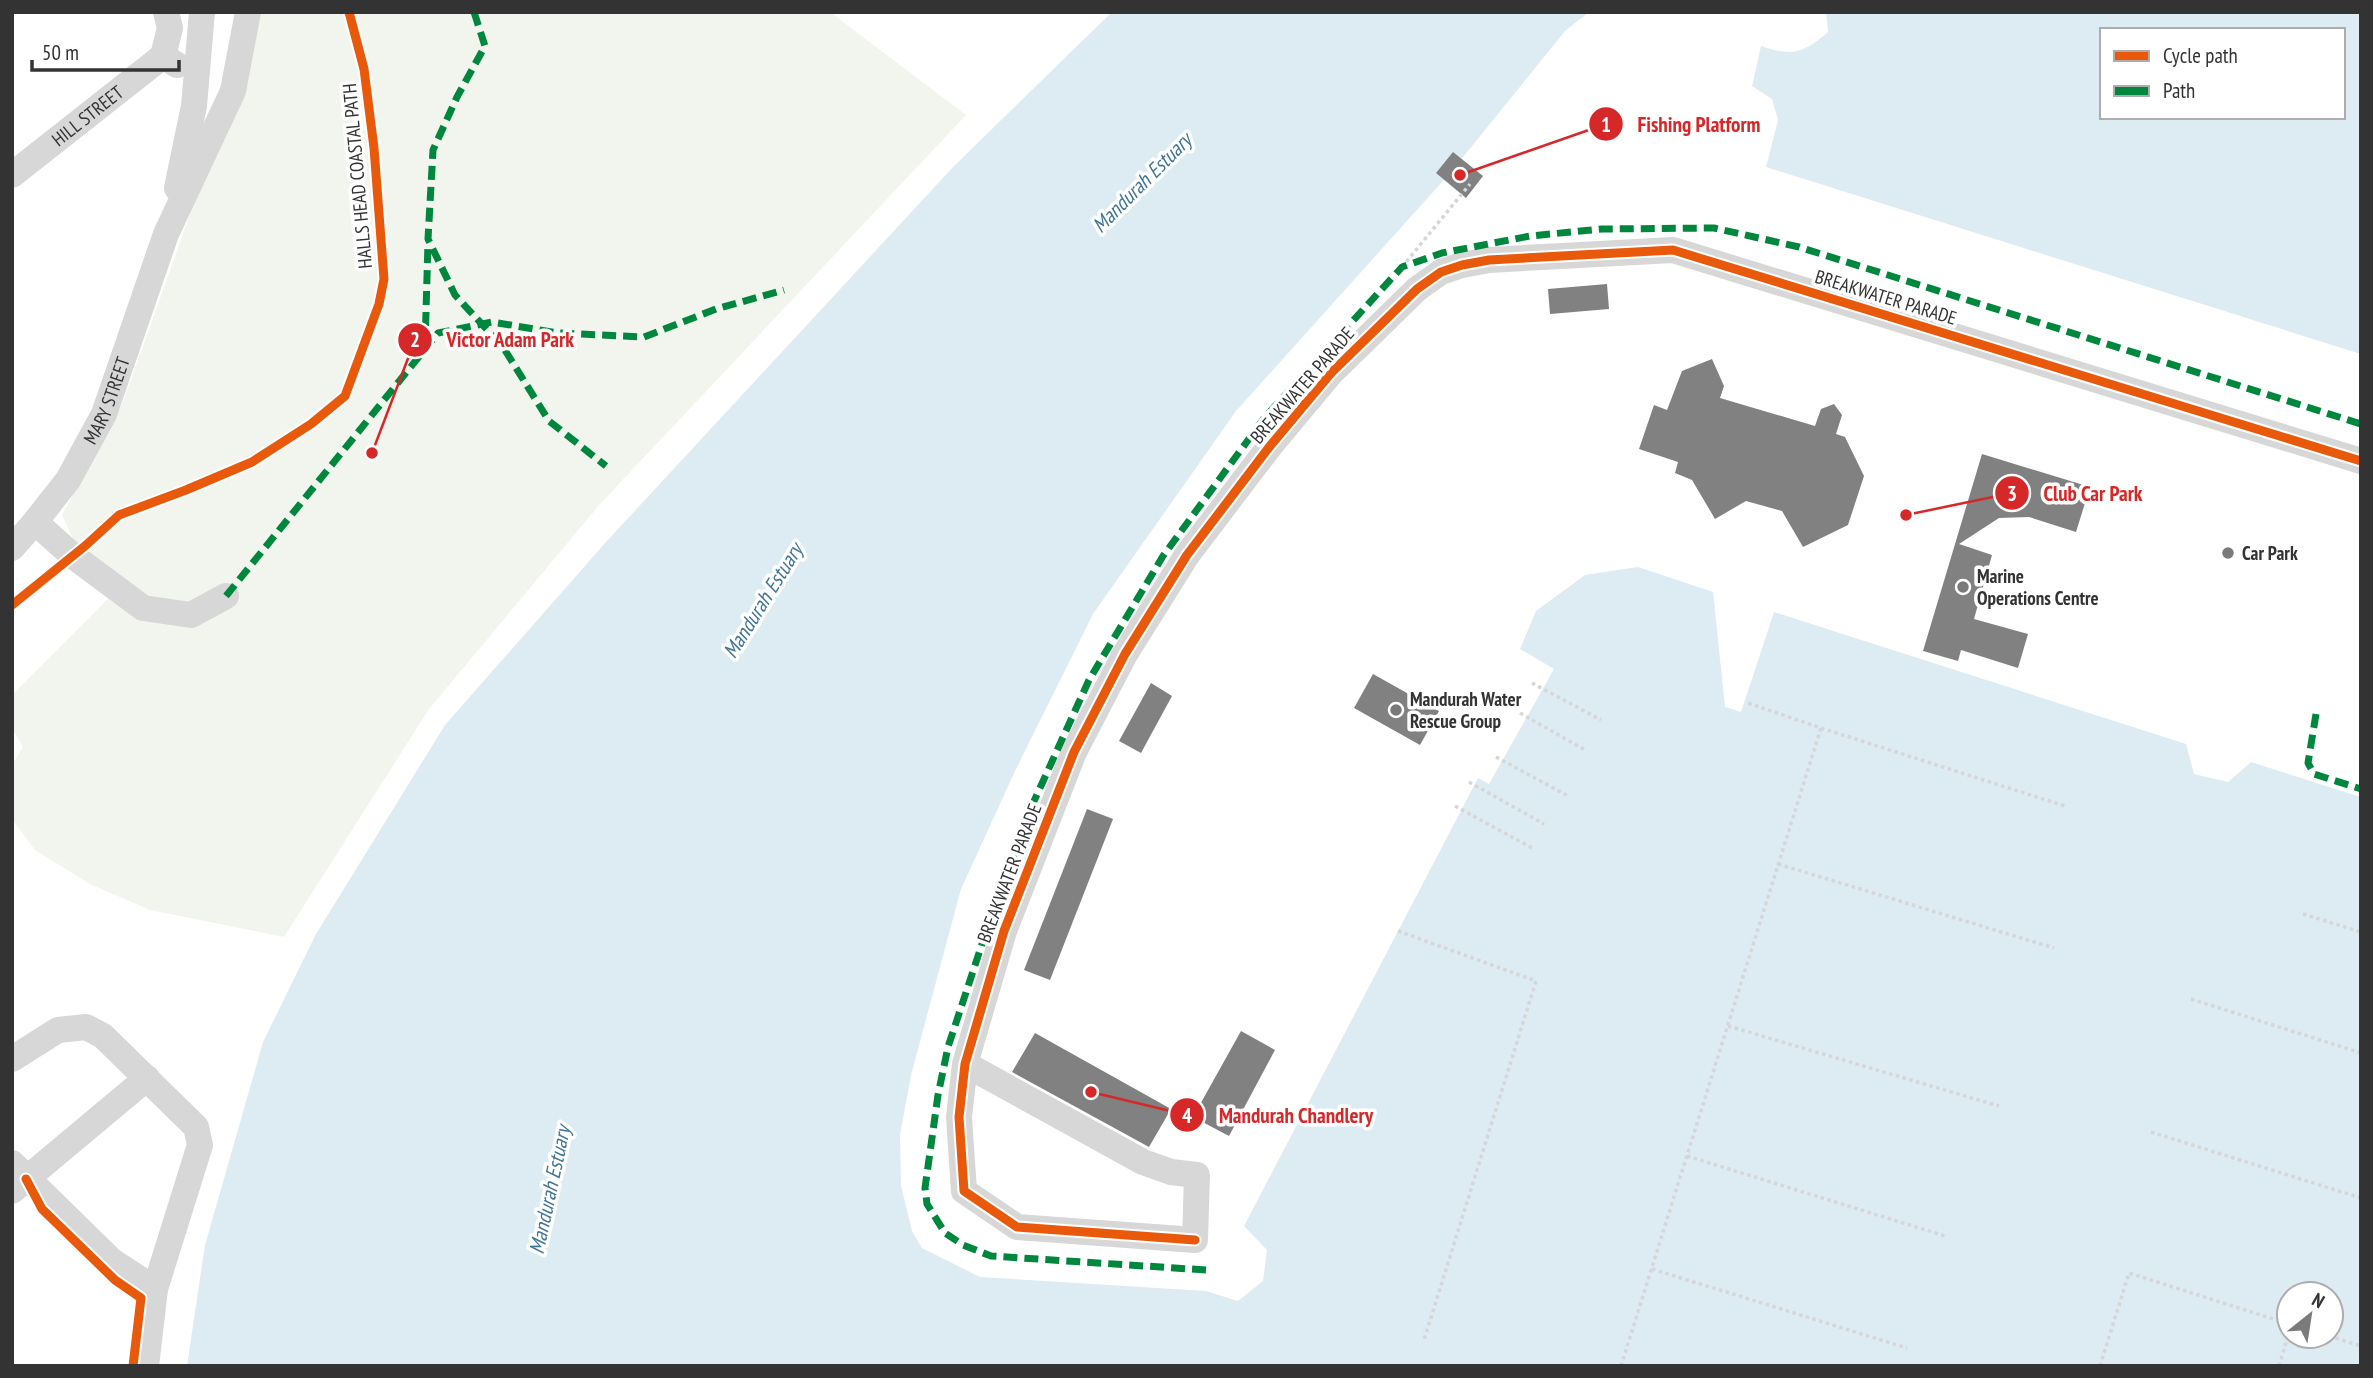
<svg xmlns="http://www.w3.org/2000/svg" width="2373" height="1378" font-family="'PT Sans Narrow',sans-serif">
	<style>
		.green { fill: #f1f5ed }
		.water { fill: #ddebf3; fill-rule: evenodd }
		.building { fill: #818181 }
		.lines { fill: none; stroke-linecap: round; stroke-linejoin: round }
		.path { stroke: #d6d6d6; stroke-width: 3.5; stroke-dasharray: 3.5 3.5; stroke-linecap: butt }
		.minor { stroke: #d7d7d7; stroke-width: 26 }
		.quiet { stroke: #00873e; stroke-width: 7; stroke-dasharray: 14 7; stroke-linecap: butt }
		.cycleway-casing { stroke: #fff; stroke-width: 13 }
		.cycleway { stroke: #e8590c; stroke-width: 9 }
		.poi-dot { fill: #7a7a7a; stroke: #fff; stroke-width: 2.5 }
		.labels { text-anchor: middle; stroke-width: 7; stroke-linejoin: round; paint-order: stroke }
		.street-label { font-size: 19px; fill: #333; stroke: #fff }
		.poi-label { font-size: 19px; font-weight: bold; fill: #333; stroke: #fff; text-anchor: start }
		.water-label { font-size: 21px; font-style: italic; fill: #3f7597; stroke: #fff }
		.leader { fill: none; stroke: #d62828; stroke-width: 2.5 }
		.callout-dot { fill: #d62828; stroke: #fff; stroke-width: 2.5 }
		.mark-label { font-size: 21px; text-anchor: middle; font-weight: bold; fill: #fff }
		.callout-label { font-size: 21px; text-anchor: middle; font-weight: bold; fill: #d62828; stroke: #fff; stroke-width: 7; stroke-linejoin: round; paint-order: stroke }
	</style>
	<rect width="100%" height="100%" fill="#fff"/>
	<path class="green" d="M258 12H830L966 115 600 504 429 709 284 937 150 910 90 884 35 850 12 819V765L23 747 12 728V695L123 584 75 543 62 515 123 402 198 192Z"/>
	<g class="water">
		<path d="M1112 12H1589L1565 31 1451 172 1236 411 1093 614 1015 771 961 889 911 1075 900 1135 901 1186 912 1231 922 1248 980 1277 1206 1291 1238 1301 1263 1281 1267 1250 1244 1226 1478 778 1489 784 1554 669 1520 649 1536 611 1585 575 1638 567 1713 592 1725 707 1741 712 1774 612 2186 744 2194 774 2228 782 2251 762 2361 797V1366H187L205 1245 263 1042 316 934 445 725 606 542 954 166ZM2289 1294H2331V1336H2289Z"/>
		<path d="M1826 12H2361V354L1766 167 1778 120 1772 99 1752 86 1761 46C1792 57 1804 53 1828 32ZM2102 30H2343V117H2102Z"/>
	</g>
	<g class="building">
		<path d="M1453 152 1483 176 1466 198 1436 173Z"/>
		<path d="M1607 284 1609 309 1550 314 1548 289Z"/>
		<path d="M1712 359 1724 386 1720 398 1815 426 1821 409 1834 404 1842 415 1836 434 1845 437 1864 476 1848 525 1803 547 1782 511 1746 501 1715 519 1692 480 1675 473 1678 462 1639 449 1654 405 1667 410 1682 371Z"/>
		<path d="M1982 454 2090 487 2076 532 2029 517 1999 518 1959 544 1992 555 1974 619 2028 634 2018 668 1961 650 1958 661 1923 651Z"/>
		<path d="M1373 674 1439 711 1420 745 1354 708Z"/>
		<path d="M1151 683 1172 696 1141 753 1119 741Z"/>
		<path d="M1087 809 1113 819 1050 980 1024 970Z"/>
		<path d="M1241 1031 1275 1050 1229 1136 1193 1117Z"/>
		<path d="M1035 1033 1171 1109 1149 1147 1012 1072Z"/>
	</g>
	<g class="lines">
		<g class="path">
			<path d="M1402 267 1470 184"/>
			<path d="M1532 683 1601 720"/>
			<path d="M1520 713 1585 750"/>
			<path d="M1821 728 2065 806"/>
			<path d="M1496 757 1570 797"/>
			<path d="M1469 782 1544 824"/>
			<path d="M1455 806 1532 848"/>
			<path d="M1778 864 2054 948"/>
			<path d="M2303 914 2361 932"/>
			<path d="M1398 931 1536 981 1424 1340"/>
			<path d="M2191 999 2361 1053"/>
			<path d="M1728 1026 1999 1106"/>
			<path d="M2151 1132 2361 1198"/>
			<path d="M1687 1156 1945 1236"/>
			<path d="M1652 1269 1907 1348"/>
			<path d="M2329 1336 2361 1346"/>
			<path d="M1621 1366 1821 728 1745 702"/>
			<path d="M2100 1366 2129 1273 2289 1324"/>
			<path d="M2279 1366 2289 1333"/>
		</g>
		<g class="minor">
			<path d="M166 12 170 28 163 56 177 65"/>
			<path id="s1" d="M12 175 163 56"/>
			<path d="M177 188 194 106 202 12"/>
			<path d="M35 522 73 556 143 608 191 615 226 596"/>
			<path id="s2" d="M12 548 35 522 68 480 104 414 166 234 233 91 248 12"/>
			<path d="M12 1059 58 1030 86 1027 103 1036 196 1127 200 1145 155 1289 146 1366"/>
			<path d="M965 1064 1143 1162 1171 1172 1197 1175 1195 1240 1017 1227 964 1191 959 1117 965 1064 1004 931 1074 752 1125 654 1187 555 1270 446 1331 373 1417 289 1441 272 1462 265 1489 260 1673 250 2361 461"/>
			<path d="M12 1163 112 1261 155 1289"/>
			<path d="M12 1191 147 1078"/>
		</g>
		<g class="quiet">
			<path d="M474 12 485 46 457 97 433 150 428 239 455 295 503 347 549 421 606 466"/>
			<path d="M425 347 428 242"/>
			<path d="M226 596 438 333 492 322 558 333 644 337 716 309 784 290"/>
			<path d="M2316 714 2308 763 2314 774 2361 789"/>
			<path d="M1206 1270 991 1256 963 1245 945 1233 927 1204 925 1188 938 1095 948 1047 982 944 1030 810 1089 680 1163 556 1265 417 1402 267 1442 253 1530 236 1602 229 1714 228 1799 247 2361 424"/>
		</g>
		<defs>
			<g id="cycleway">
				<path d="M12 605 85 546 119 515 186 490 252 462 311 424 345 396 379 304 384 279 374 148 364 69 349 12"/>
				<path d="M26 1179 42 1209 115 1280 141 1298 133 1366"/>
				<path d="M1195 1240 1017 1227 964 1191 959 1117 965 1064 1004 931 1074 752 1125 654 1187 555 1270 446 1331 373 1417 289 1441 272 1462 265 1489 260 1673 250 2361 461"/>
			</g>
		</defs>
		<use href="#cycleway" class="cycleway-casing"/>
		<use href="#cycleway" class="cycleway"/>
	</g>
	<g class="poi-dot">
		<circle cx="2228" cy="553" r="7"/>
		<circle cx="1963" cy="587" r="7"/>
		<circle cx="1396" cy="710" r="7"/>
	</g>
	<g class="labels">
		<g class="street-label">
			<text dy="7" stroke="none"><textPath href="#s1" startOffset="96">HILL STREET</textPath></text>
			<text transform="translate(357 176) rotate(-95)" y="7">HALLS HEAD COASTAL PATH</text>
			<text transform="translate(1886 297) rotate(17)" y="7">BREAKWATER PARADE</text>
			<text transform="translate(1302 385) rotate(-49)" y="7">BREAKWATER PARADE</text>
			<text dy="7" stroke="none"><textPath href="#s2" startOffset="177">MARY STREET</textPath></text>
			<text transform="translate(1009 873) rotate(-69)" y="7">BREAKWATER PARADE</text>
		</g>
		<g class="poi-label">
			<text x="2242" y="560">Car Park</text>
			<text x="1977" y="583">Marine<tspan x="1977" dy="22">Operations Centre</tspan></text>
			<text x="1410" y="706">Mandurah Water<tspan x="1410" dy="22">Rescue Group</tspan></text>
		</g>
		<g class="water-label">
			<text transform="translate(1142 183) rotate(-45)" y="7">Mandurah Estuary</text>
			<text transform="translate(763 601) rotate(-58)" y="7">Mandurah Estuary</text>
			<text transform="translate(550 1190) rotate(-78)" y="7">Mandurah Estuary</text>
		</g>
	</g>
	<path class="leader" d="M1460 175L1606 124M372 453L415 340M1906 515L2012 493M1091 1092L1187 1115"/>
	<g class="callout-dot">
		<circle cx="1460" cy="175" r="7"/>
		<circle cx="372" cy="453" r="7"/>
		<circle cx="1906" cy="515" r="7"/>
		<circle cx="1091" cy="1092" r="7"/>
		<circle cx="1606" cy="124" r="18"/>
		<circle cx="415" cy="340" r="18"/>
		<circle cx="2012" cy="493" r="18"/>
		<circle cx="1187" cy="1115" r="18"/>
	</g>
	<g class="mark-label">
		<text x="1606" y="132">1</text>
		<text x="415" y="347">2</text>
		<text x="2012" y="501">3</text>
		<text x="1187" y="1123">4</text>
	</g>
	<g class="callout-label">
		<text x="1699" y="132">Fishing Platform</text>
		<text x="510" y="347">Victor Adam Park</text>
		<text x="2093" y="501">Club Car Park</text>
		<text x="1296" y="1123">Mandurah Chandlery</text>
	</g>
	<rect width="2373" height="1378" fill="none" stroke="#333333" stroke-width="28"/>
	<rect x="2100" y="28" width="245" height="91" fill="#ffffff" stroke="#adadad" stroke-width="2"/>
	<rect x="2114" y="51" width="35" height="10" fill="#e8590c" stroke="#adadad" stroke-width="2"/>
	<text x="2163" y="63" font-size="21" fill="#333333">Cycle path</text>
	<rect x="2114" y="86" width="35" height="10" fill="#00873e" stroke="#adadad" stroke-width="2"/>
	<text x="2163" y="98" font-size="21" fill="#333333">Path</text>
	<g transform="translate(2310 1315) rotate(30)"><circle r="33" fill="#ffffff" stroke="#adadad" stroke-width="2"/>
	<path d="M0-5L12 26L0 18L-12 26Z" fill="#7a7a7a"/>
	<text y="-10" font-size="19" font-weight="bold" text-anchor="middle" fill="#333333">N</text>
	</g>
	<path d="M32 60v10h147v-10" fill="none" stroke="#333333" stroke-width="3.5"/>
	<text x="42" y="60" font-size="21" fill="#333333" stroke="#ffffff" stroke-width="5" paint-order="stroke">50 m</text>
</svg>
